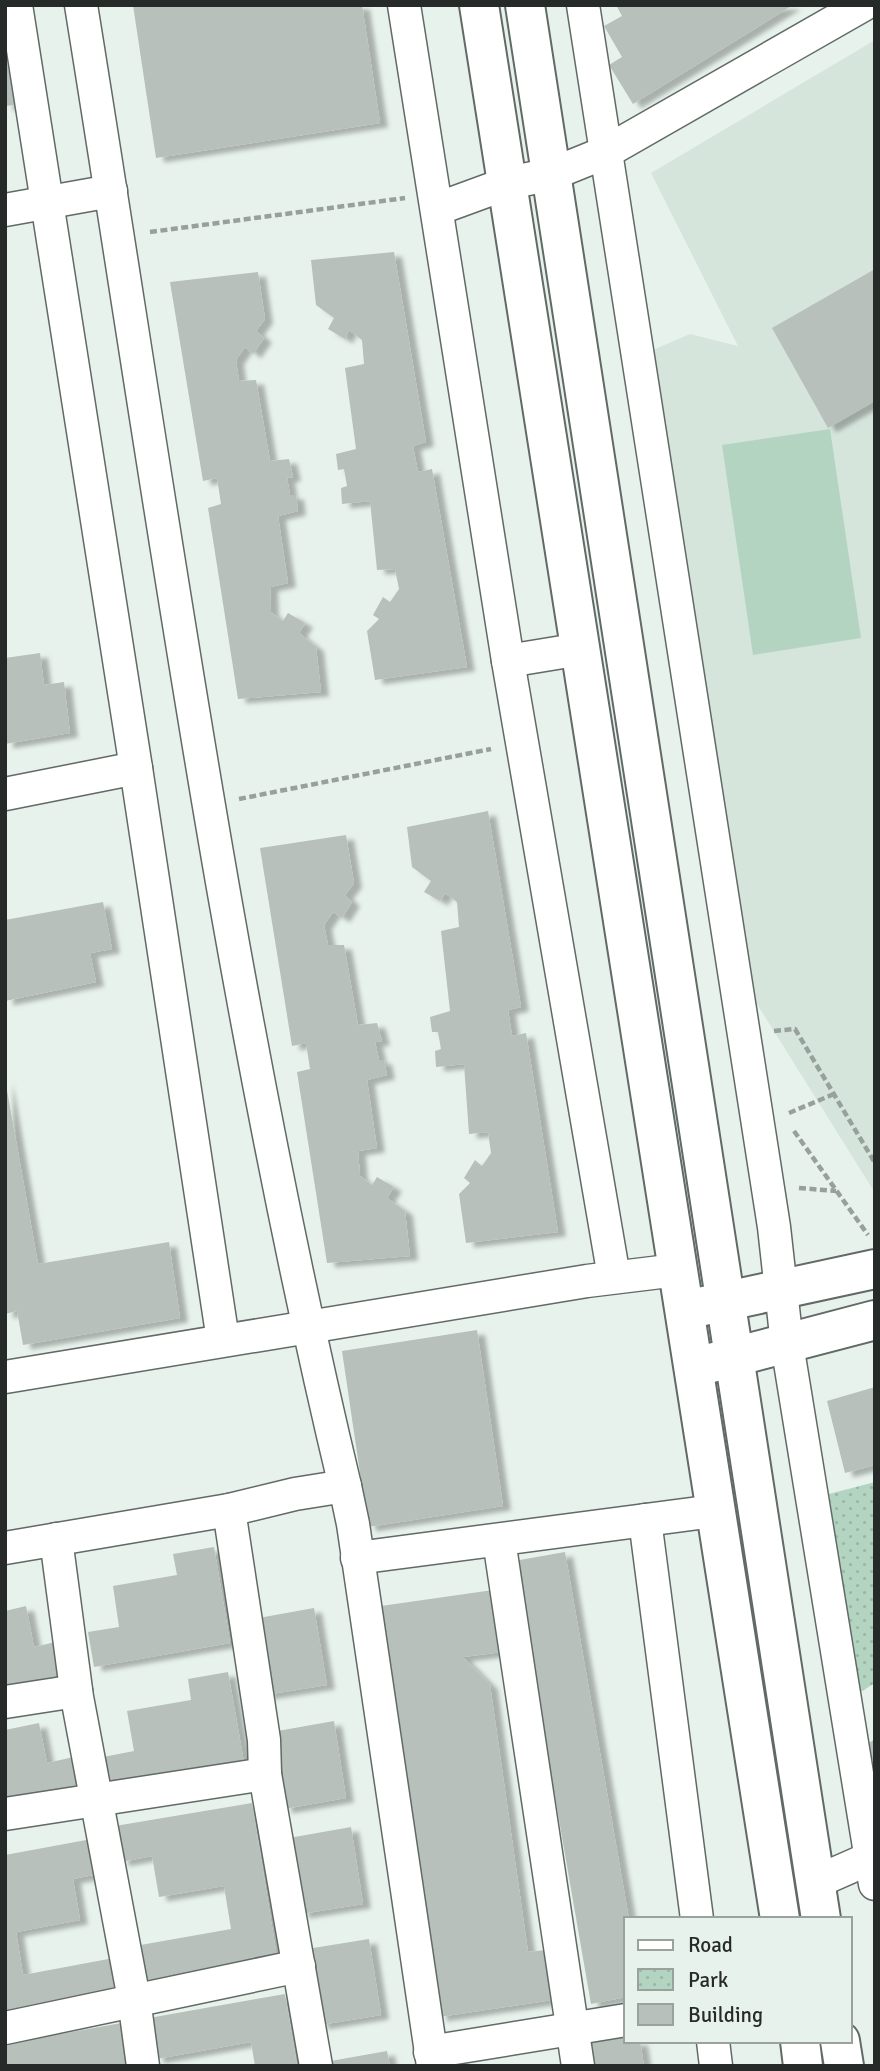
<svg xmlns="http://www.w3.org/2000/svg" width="880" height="2071" font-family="Signika,sans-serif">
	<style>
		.built { fill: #d5e5dc }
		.park { fill: url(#park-dots) }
		.pitch { fill: #b4d4c2 }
		.building { fill: #b7c0bb; filter: url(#shadow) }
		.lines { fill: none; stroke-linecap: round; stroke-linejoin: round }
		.street-casing { stroke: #616a65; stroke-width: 35 }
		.secondary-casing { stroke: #616a65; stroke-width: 42 }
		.path { stroke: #98a09b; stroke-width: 4.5; stroke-dasharray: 7 3.5; stroke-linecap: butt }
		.street { stroke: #fff; stroke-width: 32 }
		.secondary { stroke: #fff; stroke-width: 38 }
	</style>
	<defs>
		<pattern id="park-dots" width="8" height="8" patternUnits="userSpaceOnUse" patternTransform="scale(1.75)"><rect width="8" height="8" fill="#b4d4c2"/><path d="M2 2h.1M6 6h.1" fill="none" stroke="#9bb6a7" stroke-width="1.8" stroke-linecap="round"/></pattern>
		<filter id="shadow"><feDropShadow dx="8" dy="4.5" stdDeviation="2" flood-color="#0004"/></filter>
	</defs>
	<rect width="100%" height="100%" fill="#e8f2ec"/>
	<path class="built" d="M875 40V1193L747 988 653 350 690 334 738 346 651 173Z"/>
	<path class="park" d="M875 1482V1683L859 1693 829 1494Z"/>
	<path class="pitch" d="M830 429 861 638 753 655 722 445Z"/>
	<g class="building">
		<path d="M133 5H362L380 123 156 158Z"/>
		<path d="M616 5H793L633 104 609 65 622 57 604 26 622 16Z"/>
		<path d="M5 51 15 105 5 106Z"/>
		<path d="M394 252 426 442 413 446 418 472 432 469 467 667 375 680 367 631 379 619 373 615 383 597 390 602 399 589 395 569 377 570 370 501 342 504 341 488 347 486 344 469 338 470 336 454 356 449 345 368 364 364 362 340 349 330 345 339 328 329 334 318 316 305 311 260Z"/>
		<path d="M875 269V401L828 428 772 328Z"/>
		<path d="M258 272 265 319 256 331 264 338 253 354 245 347 236 360 239 381 256 380 270 461 289 459 293 477 287 478 290 495H296L298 511 278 516 288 583 270 587 271 612 283 621 288 613 305 623 299 633 316 647 321 692 238 699 208 508 221 504 217 478 203 481 170 282Z"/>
		<path d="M40 653 44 685 64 682 70 733 5 744V658Z"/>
		<path d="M488 811 521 1007 508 1010 512 1036 526 1033 558 1232 466 1243 459 1194 470 1183 464 1178 475 1160 482 1166 491 1153 488 1132 469 1134 464 1064 436 1067 435 1051 441 1049 438 1032H432L430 1017 450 1011 441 931 459 927 457 902 445 893 440 901 424 892 431 881 412 867 407 827Z"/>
		<path d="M346 835 354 883 345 895 352 902 342 918 333 912 324 925 328 945H344L358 1025 377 1023 382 1041 375 1042 379 1060H384L387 1075 367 1080 377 1148 358 1151 360 1176 372 1185 377 1177 394 1187 387 1198 405 1211 410 1256 327 1263 297 1072 310 1069 306 1043 292 1046 260 848Z"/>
		<path d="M103 902 112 949 90 953 96 982 5 1001V920Z"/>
		<path d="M5 1079 38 1264 169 1242 180 1318 23 1345 17 1311 5 1314Z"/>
		<path d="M477 1330 503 1506 368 1527 342 1351Z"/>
		<path d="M875 1387V1465L845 1473 827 1401Z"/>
		<path d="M214 1547 230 1643 94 1667 88 1632 119 1627 113 1586 177 1575 173 1554Z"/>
		<path d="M565 1552 629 1919H626V1997L591 2004 514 1561Z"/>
		<path d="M493 1590 502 1652 463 1657 490 1685 528 1952 545 1950 552 2000 439 2017 381 1606Z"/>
		<path d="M26 1606 34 1647 64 1640 72 1675 5 1689V1611Z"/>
		<path d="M314 1608 327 1685 265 1695 253 1619Z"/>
		<path d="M228 1672 245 1768 109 1792 103 1757 134 1751 127 1711 191 1700 188 1679Z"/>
		<path d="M334 1721 346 1798 284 1809 272 1732Z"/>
		<path d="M39 1723 47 1763 78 1756 85 1791 5 1808V1730Z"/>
		<path d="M875 1739V1764L864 1746Z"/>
		<path d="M252 1803 278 1964 142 1987 135 1946 231 1929 224 1886 159 1897 152 1856 121 1862 115 1826Z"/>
		<path d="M351 1827 363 1904 301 1914 289 1838Z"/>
		<path d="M97 1838 103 1873 73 1879 80 1920 16 1932 23 1975 119 1957 126 1999 5 2021V1855Z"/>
		<path d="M369 1939 381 2015 320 2025 307 1949Z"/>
		<path d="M285 1994 297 2066H255L251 2042 156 2059 149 2018Z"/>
		<path d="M127 2022 134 2064 5 2066V2044Z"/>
		<path d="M626 2032V2041H640L644 2066H585L581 2040Z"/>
		<path d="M387 2051 390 2066H326L325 2062Z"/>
	</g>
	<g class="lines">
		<defs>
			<g id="street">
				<path d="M16 5 136 768 223 1340"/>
				<path d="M81 5C161 500 228 998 345 1486"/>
				<path d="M404 5 508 661 614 1277"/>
				<path d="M583 5 774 1227 787 1344 875 1884"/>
				<path d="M437 209 508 183 552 174 604 153 863 5"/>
				<path d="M5 210 111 191"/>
				<path d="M508 661 581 649"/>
				<path d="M5 794 136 768"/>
				<path d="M5 1377 587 1281 677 1270"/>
				<path d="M229 1510 264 1740 265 1774 316 2066"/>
				<path d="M645 1520 697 1919"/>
				<path d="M56 1539 77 1697 134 1999 143 2066"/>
				<path d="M499 1540 578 2066"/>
				<path d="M5 1548 229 1510 295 1494 345 1486 353 1524 433 2066"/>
				<path d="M357 1558 714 1511"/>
				<path d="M5 1702 76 1691"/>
				<path d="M5 1814 265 1774"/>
				<path d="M816 1882 875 1856"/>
				<path d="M5 2028 299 1966"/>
				<path d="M713 2041 716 2066"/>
				<path d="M430 2052 626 2020"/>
			</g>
			<g id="secondary">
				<path d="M479 5 780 1919"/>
				<path d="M525 5 821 1919"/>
				<path d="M699 1307 875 1269"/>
				<path d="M711 1363 875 1320"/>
				<path d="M800 2041 803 2066"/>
				<path d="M840 2041 844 2066"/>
			</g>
		</defs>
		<use href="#street" class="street-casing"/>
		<use href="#secondary" class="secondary-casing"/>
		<g class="path">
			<path d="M150 232 405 198"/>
			<path d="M239 799 491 749"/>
			<path d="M774 1031 795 1029 875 1163"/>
			<path d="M789 1113 834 1094"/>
			<path d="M794 1131 868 1235"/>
			<path d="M799 1188 836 1191"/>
		</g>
		<use href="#street" class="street"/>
		<use href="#secondary" class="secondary"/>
	</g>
	<rect width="880" height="2071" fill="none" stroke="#262a28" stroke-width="14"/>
	<rect x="624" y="1917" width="228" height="126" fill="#e8f2ec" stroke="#9aa29e" stroke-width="2"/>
	<rect x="638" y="1940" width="35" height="10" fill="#ffffff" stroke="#9aa29e" stroke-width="2"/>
	<text x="688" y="1952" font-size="21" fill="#262a28">Road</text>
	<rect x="638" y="1969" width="35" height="21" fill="url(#park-dots)" stroke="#9aa29e" stroke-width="2"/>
	<text x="688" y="1987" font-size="21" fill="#262a28">Park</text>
	<rect x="638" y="2004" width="35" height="21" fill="#b7c0bb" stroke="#9aa29e" stroke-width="2"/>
	<text x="688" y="2022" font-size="21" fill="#262a28">Building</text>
</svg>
